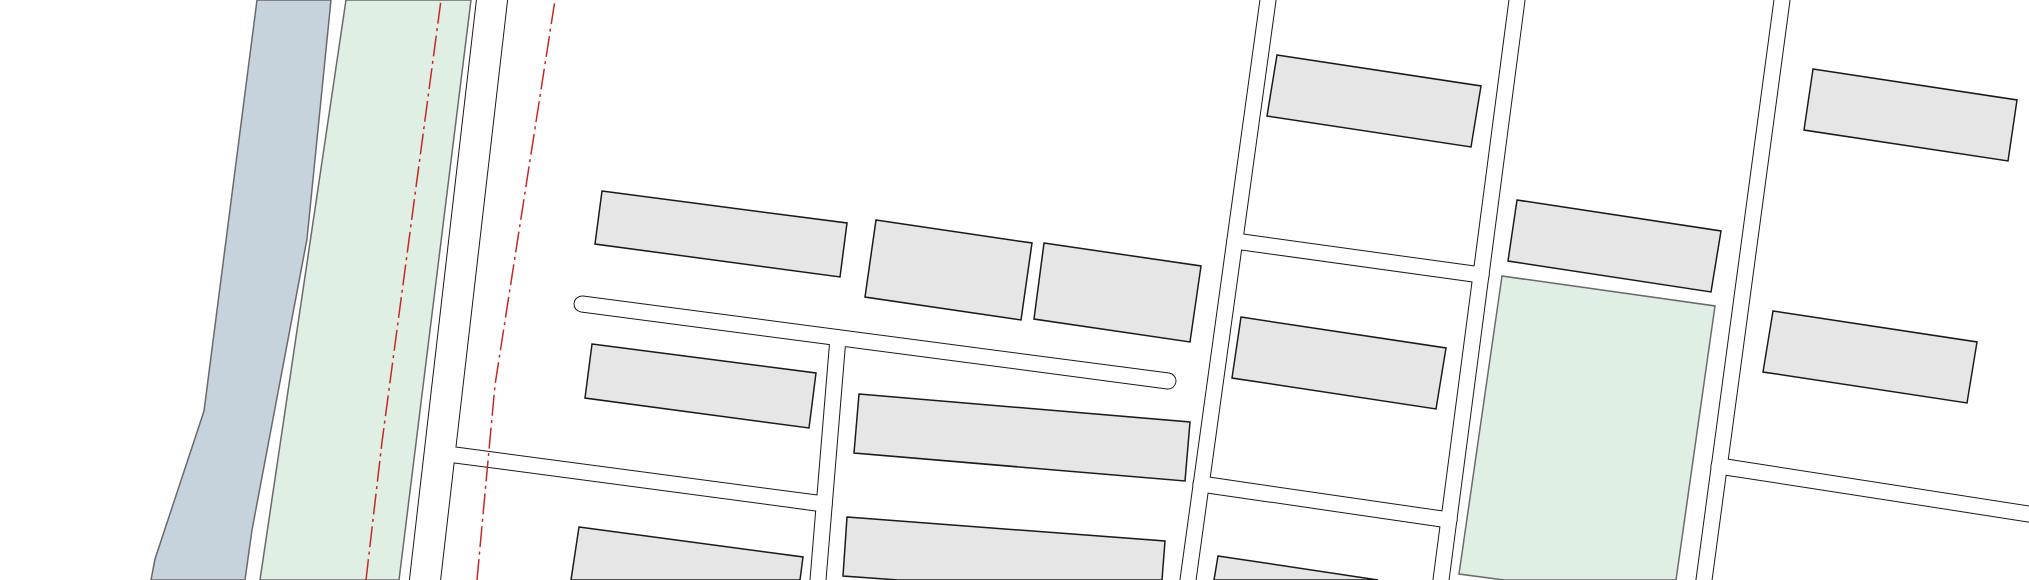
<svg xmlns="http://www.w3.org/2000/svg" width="2029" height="580" font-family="Quicksand,sans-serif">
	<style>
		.green { fill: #e0efe3; stroke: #6a6a6a; stroke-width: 1.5 }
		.water { fill: #c6d2dc; stroke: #6a6a6a; stroke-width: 1.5 }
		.building { fill: #e6e6e6; stroke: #1a1a1a; stroke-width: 1.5 }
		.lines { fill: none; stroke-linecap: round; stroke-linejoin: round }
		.lane-casing { stroke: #1a1a1a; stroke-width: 17 }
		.street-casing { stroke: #1a1a1a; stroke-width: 32 }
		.lane { stroke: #fff; stroke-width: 15 }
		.street { stroke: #fff; stroke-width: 30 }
		.power { stroke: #c62828; stroke-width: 1.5; stroke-dasharray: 21 4.5 3 4.5; stroke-linecap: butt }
	</style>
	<rect width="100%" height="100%" fill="#fff"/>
	<g class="green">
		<path d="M346 0H471L399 580H260Z"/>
		<path d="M1502 276 1715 306 1676 580H1504L1459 574Z"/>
	</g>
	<path class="water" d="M257 0H331L307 239 252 530 245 580H151L155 559 204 411Z"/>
	<g class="building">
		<path d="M1277 55 1481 86 1471 147 1267 116Z"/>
		<path d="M1813 69 2017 100 2008 161 1804 130Z"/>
		<path d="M602 191 847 223 840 277 595 244Z"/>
		<path d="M1517 200 1721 231 1711 292 1508 261Z"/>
		<path d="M876 220 1032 243 1021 320 865 297Z"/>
		<path d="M1044 243 1201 266 1190 342 1034 319Z"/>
		<path d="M1773 311 1977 342 1967 403 1763 372Z"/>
		<path d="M1241 317 1446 348 1436 409 1232 378Z"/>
		<path d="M592 344 816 373 809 428 585 398Z"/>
		<path d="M859 394 1190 422 1185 481 854 453Z"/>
		<path d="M847 517 1165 541 1162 580H898L843 576Z"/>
		<path d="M579 527 803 557 800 580H571Z"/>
		<path d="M1218 556 1378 580H1214Z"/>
	</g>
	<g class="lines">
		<defs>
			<g id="lane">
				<path d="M1235 241 1481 275"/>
				<path d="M582 304 1168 381"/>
				<path d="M440 453 824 504"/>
				<path d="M1719 466 2029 514"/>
				<path d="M1201 484 1449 520"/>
				<path d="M818 580 838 338"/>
				<path d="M1188 580 1268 0"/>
				<path d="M1441 580 1517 0"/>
				<path d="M1704 580 1782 0"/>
			</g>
			<path id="street" d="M425 580 492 0"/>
		</defs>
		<use href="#lane" class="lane-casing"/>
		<use href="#street" class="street-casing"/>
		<use href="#lane" class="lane"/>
		<use href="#street" class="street"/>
		<g class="power">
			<path d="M366 580 382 442 441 0"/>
			<path d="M477 580 495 385 555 0"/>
		</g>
	</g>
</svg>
